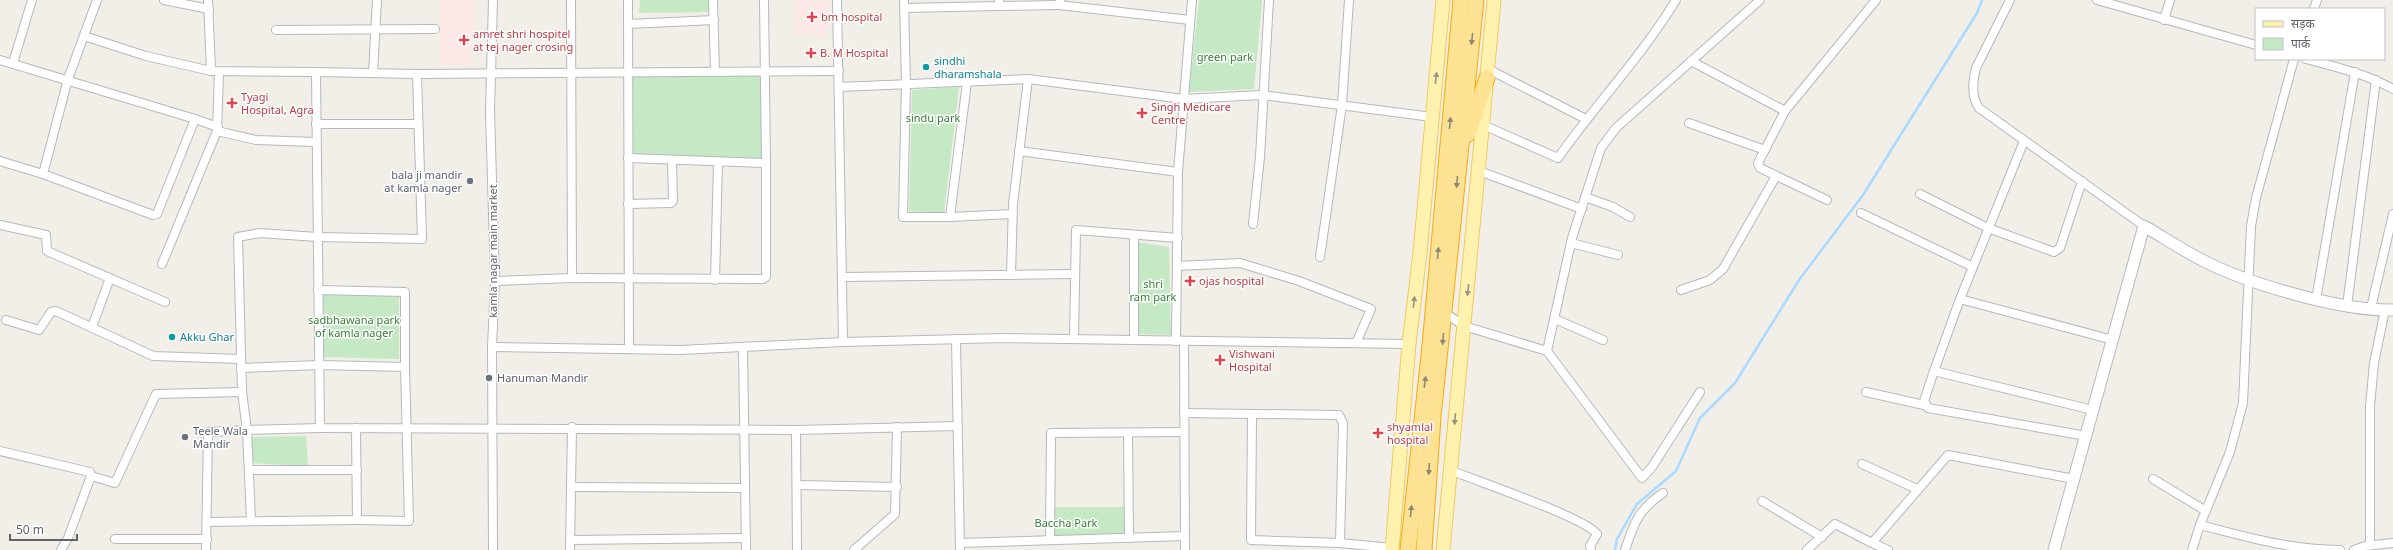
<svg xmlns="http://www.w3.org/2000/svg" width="2393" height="550" font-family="'Noto Sans','Noto Sans Devanagari',sans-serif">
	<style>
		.medical { fill: #fce8e6 }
		.green { fill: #c5e8c5 }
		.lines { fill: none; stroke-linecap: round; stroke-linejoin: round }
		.stream { stroke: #aadaff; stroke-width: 2.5 }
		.street-casing { stroke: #b5b8bc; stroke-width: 10 }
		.secondary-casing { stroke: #b6babf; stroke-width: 13 }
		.primary-casing { stroke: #f2c960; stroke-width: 15 }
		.highway-casing { stroke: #f9ab00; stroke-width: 17 }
		.street { stroke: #fff; stroke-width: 8 }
		.secondary { stroke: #fff; stroke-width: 11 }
		.primary { stroke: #fff2af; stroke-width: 13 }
		.highway { stroke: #fde293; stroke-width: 15 }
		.oneway { fill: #8e8975 }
		.oneway2 { fill: #979581 }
		.health-dot { fill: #e0444e; stroke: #fff; stroke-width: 1.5 }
		.culture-dot { fill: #0f9aa8; stroke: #fff; stroke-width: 1.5 }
		.worship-dot { fill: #6b7280; stroke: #fff; stroke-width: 1.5 }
		.labels { text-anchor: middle; stroke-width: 3; stroke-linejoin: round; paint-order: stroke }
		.health-label { font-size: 11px; fill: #be3a42; stroke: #fff; text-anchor: start }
		.park-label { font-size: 11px; fill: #348238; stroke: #fff }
		.culture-label { font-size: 11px; fill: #0d838f; stroke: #fff; text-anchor: start }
		.worship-label { font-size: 11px; fill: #5b616d; stroke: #fff; text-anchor: start }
		.street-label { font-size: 11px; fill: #5f6368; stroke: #fff }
	</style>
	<rect width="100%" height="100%" fill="#f1efe8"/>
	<g class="medical">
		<path d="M440 0H475L471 65H440Z"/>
		<rect x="795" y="0" width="33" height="35"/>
	</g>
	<g class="green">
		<path d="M640 0H709V12L639 13Z"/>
		<path d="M1199 0H1262L1254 89 1189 92Z"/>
		<path d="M761 75 762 161 632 155V76Z"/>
		<path d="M959 87 944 213 909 211 912 90Z"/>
		<path d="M1136 242 1169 247 1171 335 1138 334Z"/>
		<path d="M323 295 399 296V359L322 357Z"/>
		<path d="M306 436 308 466 251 463V437Z"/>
		<path d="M1050 507H1129V538L1050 540Z"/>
	</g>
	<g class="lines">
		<path class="stream" d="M1615 550 1617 539 1637 504 1676 471 1700 418 1735 383 1799 280 1863 195 1977 13 1982 0"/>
		<defs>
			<g id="street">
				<path d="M164 0 209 9"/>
				<path d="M208 0 211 71 316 72"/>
				<path d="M493 0 490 112 495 281 492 347 493 550"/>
				<path d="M628 0 629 349"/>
				<path d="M713 0 715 72"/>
				<path d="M764 0 766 163"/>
				<path d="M837 0 843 342"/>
				<path d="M904 0 906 84 903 217H950L967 82"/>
				<path d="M1060 0 1059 5 1190 20"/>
				<path d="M2010 0 1976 68C1973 80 1971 97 1979 108L2144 226"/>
				<path d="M2097 0 2256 45"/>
				<path d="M999 6 1059 5"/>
				<path d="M905 8 999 6V0"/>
				<path d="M2314 9 2317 0"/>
				<path d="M2164 20 2170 0"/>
				<path d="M628 24 714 20"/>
				<path d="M276 30 435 29"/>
				<path d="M84 36 146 56 211 71"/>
				<path d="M2306 59C2336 67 2366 74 2393 89"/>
				<path d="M0 60 195 119 157 214 153 215 43 174 0 161"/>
				<path d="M1691 61 1785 111"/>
				<path d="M13 63 32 0"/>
				<path d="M1488 69 1586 119"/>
				<path d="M839 71 417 74 316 72 320 428 796 430 958 426"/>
				<path d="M373 73 377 0"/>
				<path d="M839 87 1028 79 1184 99 1262 95 1432 117"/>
				<path d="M195 119 218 127"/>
				<path d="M1689 123 1765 150"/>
				<path d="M316 124H418"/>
				<path d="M1483 125 1558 158C1596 104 1642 56 1676 0"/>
				<path d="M217 131 256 140 316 142"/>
				<path d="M1019 151 1178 172"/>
				<path d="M1479 171 1582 209"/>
				<path d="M43 174 68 79 97 0"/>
				<path d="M1920 194 1988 228 2054 252 2060 248 2082 181"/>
				<path d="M1585 197 1613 207 1630 217"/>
				<path d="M1827 200 1760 168 1758 163 1785 111 1876 0"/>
				<path d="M628 204 671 203 673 201 672 160"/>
				<path d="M1861 213 1973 267"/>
				<path d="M950 217 1012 214"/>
				<path d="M1253 224 1260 157 1269 0"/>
				<path d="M0 225 46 235 47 251 165 302"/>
				<path d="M1134 235V340"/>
				<path d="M1571 243 1618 255"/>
				<path d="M1320 257 1342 105 1349 0"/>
				<path d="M162 264 217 131 219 73"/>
				<path d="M1177 266 1240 263 1299 281 1371 309 1356 343"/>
				<path d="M1011 275 1013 204 1028 79"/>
				<path d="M843 277 1075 274"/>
				<path d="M572 278 763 279 766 277V163L628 158"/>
				<path d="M715 280 718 162"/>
				<path d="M495 281 572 278 571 0"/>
				<path d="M318 290 405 292V367"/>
				<path d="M1681 290 1710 280 1723 269 1776 176"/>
				<path d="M1960 299 2024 141"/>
				<path d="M2316 300 2355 72"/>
				<path d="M2347 306 2376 80"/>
				<path d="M2371 308 2393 214"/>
				<path d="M1445 313 1464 326 1547 351 1642 478 1652 467 1700 392"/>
				<path d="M1555 319 1603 340"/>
				<path d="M6 320 39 330 51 312 56 311 153 356 241 359"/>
				<path d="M92 327 110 278"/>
				<path d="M956 339 960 550"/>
				<path d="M1074 339 1076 230 1178 238"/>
				<path d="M1176 341 1178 172 1192 0"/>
				<path d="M1184 341 1185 550"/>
				<path d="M492 347 680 350 843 342 1004 338 1409 344"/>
				<path d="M743 347 746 550"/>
				<path d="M1547 351 1572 238 1601 148 1616 128 1760 0"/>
				<path d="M241 368 319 365 405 367 409 521 357 520 356 428"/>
				<path d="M1934 371 1924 401 1928 408 2086 436"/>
				<path d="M1866 392 1924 405"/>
				<path d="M2093 410 1934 371 1960 299 2113 340"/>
				<path d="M1184 413 1339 415 1343 423 1340 543"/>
				<path d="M1252 415 1251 540 1340 543 1392 548"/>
				<path d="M796 430 797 550"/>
				<path d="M1128 433 1129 538"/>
				<path d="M0 451 90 472 91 476 115 483 156 394 242 392"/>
				<path d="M1862 464 1917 489"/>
				<path d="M250 470H357"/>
				<path d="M1450 470C1476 481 1584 517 1597 534L1590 546 1591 550"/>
				<path d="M2153 479 2206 511"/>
				<path d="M797 485 897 487"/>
				<path d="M571 487 745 488"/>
				<path d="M1762 501 1822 537"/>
				<path d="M251 520 247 430 320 428"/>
				<path d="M207 522 357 520"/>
				<path d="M2200 525C2247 537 2291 550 2340 550"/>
				<path d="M115 539H207"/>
				<path d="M570 540 746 538"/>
				<path d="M1050 540 1051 433 1184 432"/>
				<path d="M960 543 1185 536"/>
				<path d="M2370 545V406L2374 363 2385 310"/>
				<path d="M61 550 68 538 91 476"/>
				<path d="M206 550 208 432 247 430 242 392 238 237 260 233 317 237 422 239 417 74"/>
				<path d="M570 550 572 427"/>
				<path d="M854 550 895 514 897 427"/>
				<path d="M1625 550C1634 523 1638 510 1663 493"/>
				<path d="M1807 550 1835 524 1872 543"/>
				<path d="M1888 550 1872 543 1948 455 2074 479"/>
				<path d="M2192 550 2200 525 2230 452 2243 403 2251 226 2256 198 2294 59"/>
				<path d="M2354 550 2365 546 2393 543"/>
			</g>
			<path id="secondary" d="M2054 550 2144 226C2163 237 2182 250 2202 260 2248 284 2341 311 2393 310"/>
			<g id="primary">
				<path d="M1392 550 1409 344 1420 253 1443 0"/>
				<path d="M1443 550 1494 0"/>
			</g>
			<g id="highway">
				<path d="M1468 134 1487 78"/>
				<path d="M1408 550 1430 346 1461 0"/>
				<path d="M1424 550 1433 417 1476 0"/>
			</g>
		</defs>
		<use href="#street" class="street-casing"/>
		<use href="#secondary" class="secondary-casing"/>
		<use href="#primary" class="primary-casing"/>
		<use href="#highway" class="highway-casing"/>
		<use href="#street" class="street"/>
		<use href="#secondary" class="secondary"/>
		<use href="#primary" class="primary"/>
		<use href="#highway" class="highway"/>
	</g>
	<defs><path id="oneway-solid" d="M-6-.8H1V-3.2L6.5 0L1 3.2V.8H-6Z"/></defs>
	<g class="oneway">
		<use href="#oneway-solid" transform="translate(1472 39) rotate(96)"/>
		<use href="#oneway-solid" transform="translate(1450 123) rotate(-85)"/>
		<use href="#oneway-solid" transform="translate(1457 182) rotate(95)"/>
		<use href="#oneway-solid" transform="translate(1438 253) rotate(-85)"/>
		<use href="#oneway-solid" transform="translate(1443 339) rotate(95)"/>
		<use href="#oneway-solid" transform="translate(1425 382) rotate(-82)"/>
		<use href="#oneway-solid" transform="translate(1429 469) rotate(94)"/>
		<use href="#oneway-solid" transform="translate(1411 511) rotate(-84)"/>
	</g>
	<g class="oneway2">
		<use href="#oneway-solid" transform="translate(1436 78) rotate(-84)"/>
		<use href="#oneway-solid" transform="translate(1468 290) rotate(96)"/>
		<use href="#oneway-solid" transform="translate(1414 302) rotate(-83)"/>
		<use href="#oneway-solid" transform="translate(1455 419) rotate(95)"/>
	</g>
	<g class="health-dot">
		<path d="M810 11h4v4h4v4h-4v4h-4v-4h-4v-4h4z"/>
		<path d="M462 34h4v4h4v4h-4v4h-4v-4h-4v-4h4z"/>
		<path d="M809 47h4v4h4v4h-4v4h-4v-4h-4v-4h4z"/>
		<path d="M230 97h4v4h4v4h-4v4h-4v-4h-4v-4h4z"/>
		<path d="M1140 107h4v4h4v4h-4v4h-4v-4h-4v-4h4z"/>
		<path d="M1188 275h4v4h4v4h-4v4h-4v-4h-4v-4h4z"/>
		<path d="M1218 354h4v4h4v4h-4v4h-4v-4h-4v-4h4z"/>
		<path d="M1376 427h4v4h4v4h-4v4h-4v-4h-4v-4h4z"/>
	</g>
	<g class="culture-dot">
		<circle cx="926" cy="67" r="4"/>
		<circle cx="172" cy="337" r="4"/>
	</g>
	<g class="worship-dot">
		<circle cx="470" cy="181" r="4"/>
		<circle cx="489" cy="378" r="4"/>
		<circle cx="185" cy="437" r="4"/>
	</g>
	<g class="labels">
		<g class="health-label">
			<text x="821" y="21">bm hospital</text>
			<text x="473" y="38">amret shri hospitel<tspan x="473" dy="13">at tej nager crosing</tspan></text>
			<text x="820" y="57">B. M Hospital</text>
			<text x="241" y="101">Tyagi<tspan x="241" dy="13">Hospital, Agra</tspan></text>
			<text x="1151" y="111">Singh Medicare<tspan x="1151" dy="13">Centre</tspan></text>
			<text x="1199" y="285">ojas hospital</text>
			<text x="1229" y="358">Vishwani<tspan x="1229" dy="13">Hospital</tspan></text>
			<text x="1387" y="431">shyamlal<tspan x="1387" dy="13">hospital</tspan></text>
		</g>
		<g class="park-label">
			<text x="1225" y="61">green park</text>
			<text x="933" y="122">sindu park</text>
			<text x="1153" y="288">shri<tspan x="1153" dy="13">ram park</tspan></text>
			<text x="354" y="324">sadbhawana park<tspan x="354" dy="13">of kamla nager</tspan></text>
			<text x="1066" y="527">Baccha Park</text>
		</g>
		<g class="culture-label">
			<text x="934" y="65">sindhi<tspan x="934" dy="13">dharamshala</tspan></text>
			<text x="180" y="341">Akku Ghar</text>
		</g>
		<g class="worship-label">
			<text x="462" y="179" text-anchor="end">bala ji mandir<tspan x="462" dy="13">at kamla nager</tspan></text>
			<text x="497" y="382">Hanuman Mandir</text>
			<text x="193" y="435">Teele Wala<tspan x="193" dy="13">Mandir</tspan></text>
		</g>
		<g class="street-label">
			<text transform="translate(493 251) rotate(-90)" y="4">kamla nagar main market</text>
		</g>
	</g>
	<rect x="2255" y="8" width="130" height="52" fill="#ffffff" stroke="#bfc1c3"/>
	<rect x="2263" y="21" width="20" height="6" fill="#fff2af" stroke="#bfc1c3"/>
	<text x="2291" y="28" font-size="12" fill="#5f6368">सड़क</text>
	<rect x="2263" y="38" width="20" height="12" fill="#c5e8c5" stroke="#bfc1c3"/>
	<text x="2291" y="48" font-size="12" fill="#5f6368">पार्क</text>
	<path d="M10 534v6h67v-6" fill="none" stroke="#5f6368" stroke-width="2"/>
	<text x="16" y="534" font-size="12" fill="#5f6368" stroke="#ffffff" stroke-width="3" paint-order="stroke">50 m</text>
</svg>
